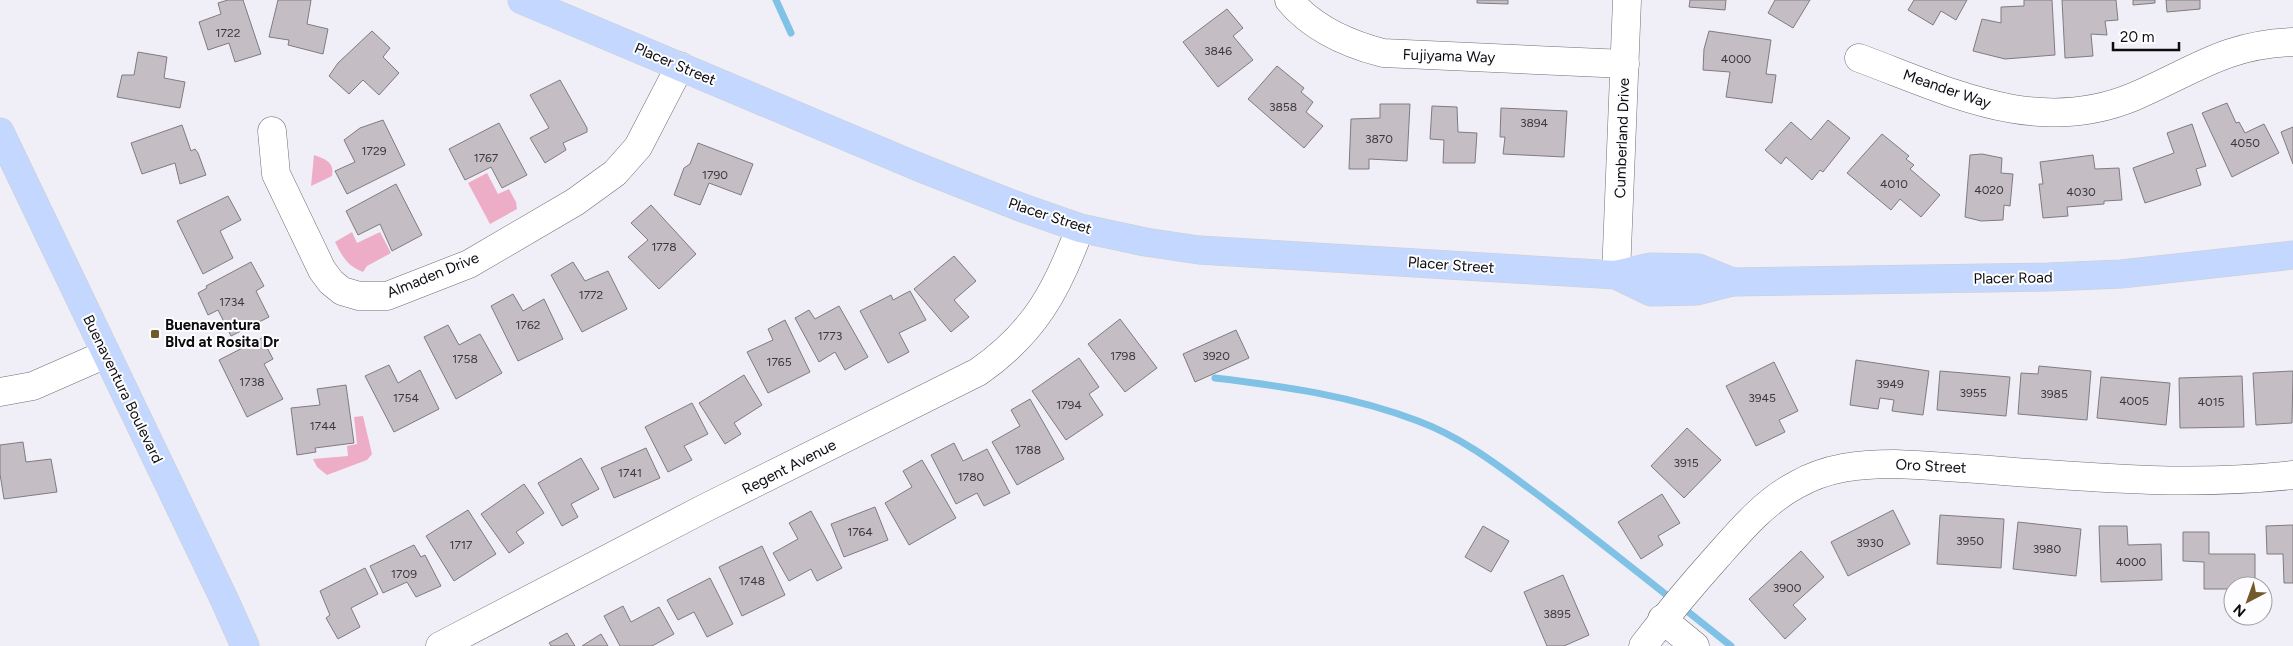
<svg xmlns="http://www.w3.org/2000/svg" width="2293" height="646" font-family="Figtree,sans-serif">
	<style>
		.green { fill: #edadc6 }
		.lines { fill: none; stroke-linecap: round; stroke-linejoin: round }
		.stream { stroke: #80c2e6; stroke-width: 7 }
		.building { fill: #c4bec4; stroke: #807b81 }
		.minor-casing { stroke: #6f6e74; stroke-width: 29 }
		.major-casing { stroke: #cececf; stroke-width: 29 }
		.minor { stroke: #fff; stroke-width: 28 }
		.major { stroke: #c4d7fe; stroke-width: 28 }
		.poi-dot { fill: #725b2b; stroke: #fdfdff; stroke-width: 2 }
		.labels { text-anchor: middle; stroke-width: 4; stroke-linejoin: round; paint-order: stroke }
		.number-label { font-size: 12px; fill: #3a383c }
		.street-label { font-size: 15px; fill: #0c0c0e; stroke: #fdfdff }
		.poi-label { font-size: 15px; font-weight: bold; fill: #0c0c0e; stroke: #fdfdff; text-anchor: start }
	</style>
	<rect width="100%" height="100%" fill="#f0eff7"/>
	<g class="green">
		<path d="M314 155C325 159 335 162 332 176L311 186Z"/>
		<path d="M487 173 498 194 509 189 516 202 517 209 490 224 468 183Z"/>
		<path d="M352 232 357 243 380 232 391 253 367 266 363 272C347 266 342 256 335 242Z"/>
		<path d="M363 416 372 454 367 460 327 475 317 467 313 459 348 456 347 446 357 444 354 417Z"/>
	</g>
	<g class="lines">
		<g class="stream">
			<path d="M776 0 791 33"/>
			<path d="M1215 378C1283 386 1353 396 1418 421 1459 436 1495 463 1530 489 1579 525 1626 563 1674 601"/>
			<path d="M1682 607 1731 646"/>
		</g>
	</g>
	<g class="building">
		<path d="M228 0H243L261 54 235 62 229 43 208 50 199 22 221 14 218 3Z"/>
		<path d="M278 0H311L307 24 328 29 323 54 288 45 289 40 269 37Z"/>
		<path d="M1477 0H1508V4L1477 3Z"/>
		<path d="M1690 0H1726L1725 10 1689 7Z"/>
		<path d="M1775 0H1810L1793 28 1768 13Z"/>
		<path d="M1914 0H1967L1956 20 1941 11 1933 25 1908 10Z"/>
		<path d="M2024 0H2052L2055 55 2005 59 1973 51 1982 19 2001 23V7L2024 6Z"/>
		<path d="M2062 0H2116L2118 20 2105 21 2107 35 2091 34 2093 56 2065 58Z"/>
		<path d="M2133 0H2155V3L2133 5Z"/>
		<path d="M2166 0H2200V9L2167 12Z"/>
		<path d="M1227 9 1243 28 1233 36 1253 60 1218 87 1183 42Z"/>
		<path d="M372 31 390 48 383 57 399 73 379 95 363 80 349 94 329 76 338 63Z"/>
		<path d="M1709 31 1771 40 1766 74 1776 75 1772 103 1726 97 1730 72 1703 70 1704 49Z"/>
		<path d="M138 52 167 57 164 78 185 82 180 108 117 97 122 75H134Z"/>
		<path d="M1277 66 1304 88 1301 92 1313 102 1306 112 1323 126 1304 148 1248 99Z"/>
		<path d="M560 80 587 128V132L563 143 566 150 545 163 530 138 549 128 530 95Z"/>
		<path d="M2227 103 2236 123 2239 122 2245 133 2264 124 2279 153 2232 177 2202 113Z"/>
		<path d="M1380 104H1410L1407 161 1369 159V169H1349L1351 119 1380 118Z"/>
		<path d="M1432 106 1457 107 1458 132 1477 133 1475 163H1443L1444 140 1430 139Z"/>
		<path d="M1501 108 1567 111 1564 157 1503 154 1505 137H1500Z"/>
		<path d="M383 120 405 165 347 194 335 171 355 162 344 140 360 128Z"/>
		<path d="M1828 120 1850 138 1823 172 1820 170 1812 180 1786 157 1781 164 1765 150 1791 122 1811 140Z"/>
		<path d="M499 123 527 175 502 188 491 167 465 180 449 149Z"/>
		<path d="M2192 124 2206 166 2196 169 2201 185 2145 203 2133 168 2174 153 2167 133Z"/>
		<path d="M182 125 191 151 195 149 198 153 206 175 180 184 175 163 142 174 131 143Z"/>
		<path d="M2293 127V164L2281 132Z"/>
		<path d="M1882 134 1909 156 1906 159 1914 165 1910 169 1940 195 1921 217 1900 199 1891 210 1847 173Z"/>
		<path d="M698 143 753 164 741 195 709 183 700 205 674 195 684 168 690 164Z"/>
		<path d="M1982 154 2002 158 2001 173 2013 174 2010 206 2004 205 2003 220 1981 221 1965 217 1970 155Z"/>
		<path d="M2093 155 2095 169 2119 168 2122 200 2104 201V204L2067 207 2068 216 2043 218 2039 184H2043L2040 162Z"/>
		<path d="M396 184 422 235 392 251 380 224 358 235 346 211Z"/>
		<path d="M228 196 241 220 220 231 233 258 203 274 177 221Z"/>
		<path d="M651 205 696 254 659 289 628 257 648 240 631 223Z"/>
		<path d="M954 256 976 281 954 300 969 317 951 332 914 289Z"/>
		<path d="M251 262 264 286 256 291 269 317 231 336 218 310 208 315 198 293 207 288 206 286Z"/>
		<path d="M573 262 585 281 608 271 627 309 582 332 551 275Z"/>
		<path d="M910 291 926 320 899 333 909 352 888 363 860 311 891 295 893 300Z"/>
		<path d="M513 294 523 311 544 299 563 339 518 361 491 306Z"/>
		<path d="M839 306 868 357 845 370 835 352 819 362 795 318 809 310 815 319Z"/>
		<path d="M1120 319 1157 368 1125 392 1088 344Z"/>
		<path d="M785 320 810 372 768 393 747 352 773 340 768 329Z"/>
		<path d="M448 325 459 345 480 334 502 373 456 399 424 337Z"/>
		<path d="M1236 330 1249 358 1195 382 1183 354Z"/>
		<path d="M262 338 273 359 264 364 283 399 247 417 219 360Z"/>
		<path d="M1079 358 1099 387 1089 394 1103 415 1066 440 1032 391Z"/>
		<path d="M1856 360 1929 371 1923 415 1892 411 1894 400 1880 398 1878 409 1850 405Z"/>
		<path d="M1774 362 1798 411 1779 420 1785 432 1756 446 1726 386Z"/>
		<path d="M389 365 398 383 420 370 439 409 394 432 365 376Z"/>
		<path d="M2039 366 2091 371 2087 420 2018 414 2021 373 2038 374Z"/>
		<path d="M1940 371 2010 377 2006 416 1937 410Z"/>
		<path d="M2293 371 2292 423 2256 425 2253 373Z"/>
		<path d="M744 375 762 405 734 423 741 434 725 444 699 403Z"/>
		<path d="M2242 376 2244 427 2180 428 2179 378Z"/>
		<path d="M2101 377 2170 383 2166 425 2097 418Z"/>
		<path d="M346 385 354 443 315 448 316 452 297 455 291 408 320 405 317 389Z"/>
		<path d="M1030 399 1064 459 1017 485 992 442 1020 426 1011 410Z"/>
		<path d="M692 403 708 434 684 446 692 460 668 472 645 427Z"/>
		<path d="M1687 428 1721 460 1684 498 1651 466Z"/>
		<path d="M23 442 26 462 51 459 57 492 4 499 0 474V445Z"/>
		<path d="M954 443 963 461 987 449 1010 493 984 506 977 493 956 504 931 455Z"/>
		<path d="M646 448 660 478 614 498 601 468Z"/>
		<path d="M581 458 599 489 571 504 578 517 562 526 538 483Z"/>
		<path d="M922 460 956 518 909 545 885 503 912 487 903 471Z"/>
		<path d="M524 484 544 513 516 532 524 543 509 553 481 514Z"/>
		<path d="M1662 494 1680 523 1658 536 1663 545 1641 559 1618 522Z"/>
		<path d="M875 507 888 540 844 557 831 524Z"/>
		<path d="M468 510 496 554 454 581 426 536Z"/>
		<path d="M1893 510 1910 544 1848 576 1831 542Z"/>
		<path d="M811 511 842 568 817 581 811 569 789 581 773 553 798 539 789 523Z"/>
		<path d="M1940 515 2004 519 2001 568 1937 564Z"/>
		<path d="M2018 522 2081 529 2076 576 2013 569Z"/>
		<path d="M2293 525V583H2284L2283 554H2267L2266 526Z"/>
		<path d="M1483 526 1509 541 1491 572 1465 557Z"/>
		<path d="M2099 526H2127L2128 545 2161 544 2162 580 2101 582Z"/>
		<path d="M2183 532H2209V554H2255V586H2233V589H2204V562L2183 561Z"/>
		<path d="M414 545 421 557 425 555 441 586 416 597 407 582 383 593 370 566Z"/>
		<path d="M762 546 785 595 742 616 719 567Z"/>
		<path d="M1801 551 1824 577 1793 605 1806 619 1785 639 1749 599Z"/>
		<path d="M365 568 378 594 351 608 360 627 338 639 326 618 330 615 320 591Z"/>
		<path d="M1563 575 1589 635 1564 646H1547L1524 592Z"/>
		<path d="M710 578 733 624 707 637 694 612 678 620 667 600Z"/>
		<path d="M623 606 631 622 659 607 674 634 652 646H620L604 616Z"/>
		<path d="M567 633 575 646H551L549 643Z"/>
		<path d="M601 634 608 646H582Z"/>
	</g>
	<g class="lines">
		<defs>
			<g id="minor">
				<path d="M1289 0C1313 29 1348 44 1383 53L1625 64"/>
				<path d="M1859 58C1949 91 2036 137 2133 97 2192 72 2225 44 2293 42"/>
				<path d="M272 131 276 174 322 270 331 282 342 291 359 296H387L469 264 575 202 615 173 638 147 680 66"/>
				<path d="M1616 275 1627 0"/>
				<path d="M0 392 33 386 106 354"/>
				<path d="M1662 619 1695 646"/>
				<path d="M440 646 705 508 978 372C1034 333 1057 291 1080 228"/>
				<path d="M1643 646C1666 616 1690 587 1716 558 1740 531 1764 502 1796 485 1827 467 1860 464 1895 464 2028 470 2160 490 2293 475"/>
			</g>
			<g id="major">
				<path d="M522 0 916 166 1020 207 1080 228 1145 242 1199 250 1616 275 1650 267 1698 268 1732 282"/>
				<path d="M0 132 225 601 245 646"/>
				<path d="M1616 275 1651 292 1697 291 1732 282 2049 277 2121 274 2293 255"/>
			</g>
		</defs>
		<use href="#minor" class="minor-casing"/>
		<use href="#major" class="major-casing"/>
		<use href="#minor" class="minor"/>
		<use href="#major" class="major"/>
	</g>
	<rect class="poi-dot" x="150" y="329" width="10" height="10" rx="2.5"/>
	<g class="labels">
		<g class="number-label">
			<text x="228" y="37">1722</text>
			<text x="1218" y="55">3846</text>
			<text x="1736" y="63">4000</text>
			<text x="1283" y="111">3858</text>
			<text x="1534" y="127">3894</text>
			<text x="1379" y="143">3870</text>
			<text x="2245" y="147">4050</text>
			<text x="374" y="155">1729</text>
			<text x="486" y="162">1767</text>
			<text x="715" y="179">1790</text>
			<text x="1894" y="188">4010</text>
			<text x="1989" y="194">4020</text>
			<text x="2081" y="196">4030</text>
			<text x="664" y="251">1778</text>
			<text x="591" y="299">1772</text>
			<text x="232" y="306">1734</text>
			<text x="528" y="329">1762</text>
			<text x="830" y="340">1773</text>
			<text x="1123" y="360">1798</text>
			<text x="1216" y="360">3920</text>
			<text x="465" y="363">1758</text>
			<text x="779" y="366">1765</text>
			<text x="252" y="386">1738</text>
			<text x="1890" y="388">3949</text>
			<text x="1973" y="397">3955</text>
			<text x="2054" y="398">3985</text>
			<text x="406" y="402">1754</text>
			<text x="1762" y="402">3945</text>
			<text x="2134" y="405">4005</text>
			<text x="2211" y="406">4015</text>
			<text x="1069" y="409">1794</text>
			<text x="323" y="430">1744</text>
			<text x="1028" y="454">1788</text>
			<text x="1686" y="467">3915</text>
			<text x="630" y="477">1741</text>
			<text x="971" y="481">1780</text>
			<text x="860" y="536">1764</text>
			<text x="1970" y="545">3950</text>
			<text x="1870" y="547">3930</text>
			<text x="461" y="549">1717</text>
			<text x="2047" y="553">3980</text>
			<text x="2131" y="566">4000</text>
			<text x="404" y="578">1709</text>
			<text x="752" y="585">1748</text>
			<text x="1787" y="592">3900</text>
			<text x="1557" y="618">3895</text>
		</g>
		<g class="street-label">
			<text transform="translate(1449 56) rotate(2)" y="5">Fujiyama Way</text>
			<text transform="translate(675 64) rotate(23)" y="5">Placer Street</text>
			<text transform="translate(1947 89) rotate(19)" y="5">Meander Way</text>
			<text transform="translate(1622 138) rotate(-88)" y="5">Cumberland Drive</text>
			<text transform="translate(1050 216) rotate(18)" y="5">Placer Street</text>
			<text transform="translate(1451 265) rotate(4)" y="5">Placer Street</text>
			<text transform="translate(433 275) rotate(-22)" y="5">Almaden Drive</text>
			<text transform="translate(2013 278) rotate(-1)" y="5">Placer Road</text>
			<text transform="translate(123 389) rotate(64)" y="5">Buenaventura Boulevard</text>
			<text transform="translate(1931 466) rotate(3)" y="5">Oro Street</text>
			<text transform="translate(789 467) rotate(-27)" y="5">Regent Avenue</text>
		</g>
		<g class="poi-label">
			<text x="165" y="330">Buenaventura<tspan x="165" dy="17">Blvd at Rosita Dr</tspan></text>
		</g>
	</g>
	<g transform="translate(2248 601) rotate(221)"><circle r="24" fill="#fdfdff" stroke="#9d9d9f"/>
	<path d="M0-4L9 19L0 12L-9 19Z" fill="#725b2b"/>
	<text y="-8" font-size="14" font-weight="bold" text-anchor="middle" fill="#0c0c0e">N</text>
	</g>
	<path d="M2113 42v8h66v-8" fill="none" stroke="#0c0c0e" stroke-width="2.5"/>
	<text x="2120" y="42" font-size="15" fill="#0c0c0e" stroke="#fdfdff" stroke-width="4" paint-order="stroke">20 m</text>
</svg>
